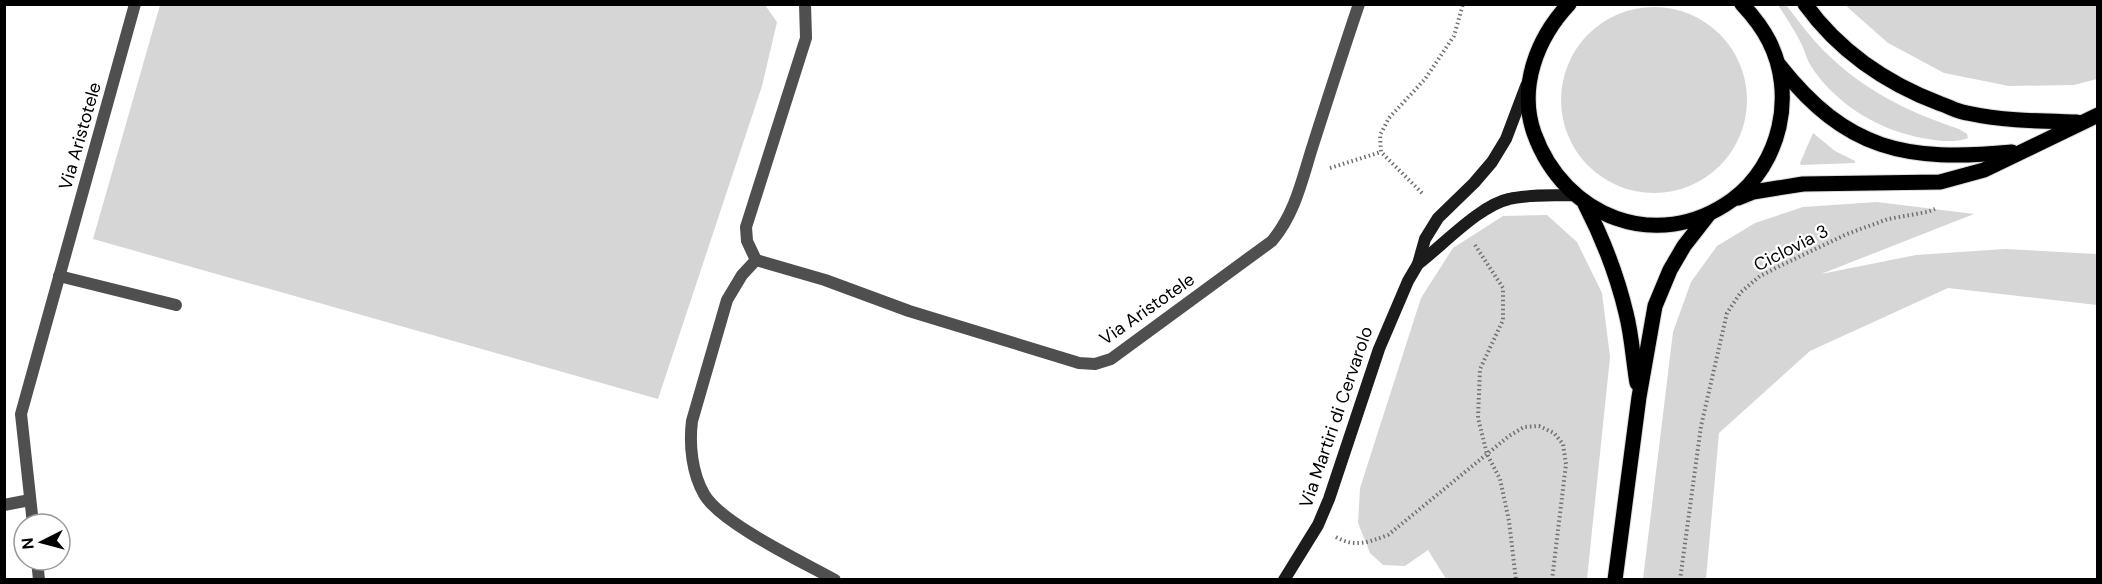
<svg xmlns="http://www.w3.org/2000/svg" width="2102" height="584" font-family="'DM Sans',sans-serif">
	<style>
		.green { fill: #d6d6d6 }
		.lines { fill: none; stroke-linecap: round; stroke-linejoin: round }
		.primary-casing { stroke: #dbdbdb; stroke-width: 17 }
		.path { stroke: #717171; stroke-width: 4; stroke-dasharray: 1.5 3; stroke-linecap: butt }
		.service { stroke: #4f4f4f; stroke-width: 12 }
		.minor { stroke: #4f4f4f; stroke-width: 12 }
		.secondary { stroke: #1c1c1c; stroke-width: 12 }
		.primary { stroke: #000; stroke-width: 15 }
		.labels { text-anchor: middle; stroke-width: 4.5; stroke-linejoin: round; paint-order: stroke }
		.street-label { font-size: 18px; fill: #000; stroke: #fff }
	</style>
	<rect width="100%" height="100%" fill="#fff"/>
	<g class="green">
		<path d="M765 5 777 22 762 86 658 399 93 239 160 5Z"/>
		<path d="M1778 5H1786C1798 20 1810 37 1824 51 1863 90 1908 112 1959 129L1967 134 1968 138C1953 144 1932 140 1917 137 1875 128 1834 102 1811 66 1807 60 1805 52 1802 45 1795 31 1786 17 1778 5Z"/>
		<path d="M1845 5H2097V79L2074 85 2009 86 1944 73 1888 43Z"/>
		<circle cx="1654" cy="100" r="93"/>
		<path d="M1813 133 1835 151 1855 161V163L1801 165 1800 163Z"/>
		<path d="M1877 202 1974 214 1821 274 1916 255 2005 249 2097 254V305L1948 288 1810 351 1719 433 1706 579H1643L1673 332 1691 282 1717 246 1755 223 1803 207Z"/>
		<path d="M1547 215 1577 242 1602 293 1610 357 1587 579H1446L1428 550 1405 566 1383 565 1370 553 1358 523 1360 488 1421 298 1453 248 1503 216Z"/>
	</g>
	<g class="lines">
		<defs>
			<g id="primary">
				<path d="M1569 4C1537 38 1518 87 1534 133 1564 217 1657 254 1732 200 1781 164 1796 94 1769 41 1762 27 1753 16 1742 4"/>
				<path d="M1805 4C1839 51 1888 84 1941 104 1950 107 1958 112 1967 113 2004 121 2040 121 2077 122"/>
				<path d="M1779 65C1847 151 1906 162 2012 152"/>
				<path d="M1738 198 1753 192 1803 184 1940 182 1984 170 2098 115"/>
				<path d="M1585 204C1603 239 1617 275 1626 313 1632 336 1633 360 1637 383"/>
				<path d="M1615 580 1639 397 1655 306 1670 270 1684 246 1709 214"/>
			</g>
		</defs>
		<use href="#primary" class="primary-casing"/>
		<g class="path">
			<path d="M1330 168 1381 152"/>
			<path d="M1422 193 1381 152 1380 135 1389 118 1425 79 1454 36 1463 4"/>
			<path d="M1475 245 1503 288V320L1480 369 1478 418 1487 454 1500 479 1509 521 1516 580"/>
			<path d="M1336 537C1355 548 1369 542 1388 535L1509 436 1524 427 1539 426 1554 433 1563 444 1566 464 1552 580"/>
			<path d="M1680 580 1701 426 1727 313 1741 292 1760 276 1784 264 1847 234 1888 219 1927 212 1935 209"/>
		</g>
		<path class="service" d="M59 276 176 305"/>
		<g class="minor">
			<path d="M805 4 806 38 746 227 747 241 756 260 825 280 909 311 1079 363 1095 364 1111 359 1272 241C1296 212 1302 179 1313 145 1328 98 1343 51 1359 4"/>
			<path d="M756 260 742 275 727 300 692 421C689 445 692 473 704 494 720 523 803 562 835 580"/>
			<path d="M4 505 30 500"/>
			<path d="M33 524 21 414 135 4"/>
			<path d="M37 560 39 580"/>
		</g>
		<g class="secondary">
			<path d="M1418 264C1442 246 1480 205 1509 199 1530 194 1553 196 1574 195"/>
			<path d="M1284 580 1318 525 1329 499 1379 349 1408 281 1418 264 1425 239 1438 218 1474 183 1492 162 1506 139 1526 86"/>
		</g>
		<use href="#primary" class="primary"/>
	</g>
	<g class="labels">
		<g class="street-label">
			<text transform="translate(80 136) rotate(-74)" y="6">Via Aristotele</text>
			<text transform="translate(1791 248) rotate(-27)" y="6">Ciclovia 3</text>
			<text transform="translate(1147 309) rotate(-35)" y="6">Via Aristotele</text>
			<text transform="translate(1336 417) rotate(-71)" y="6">Via Martiri di Cervarolo</text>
		</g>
	</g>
	<rect width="2102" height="584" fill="none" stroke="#000000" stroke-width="12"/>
	<g transform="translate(42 542) rotate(264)"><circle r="28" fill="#ffffff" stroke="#999999" stroke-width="1.5"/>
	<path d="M0-4.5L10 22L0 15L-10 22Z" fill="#000000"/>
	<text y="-9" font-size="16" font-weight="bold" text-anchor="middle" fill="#000000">N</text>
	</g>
</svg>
